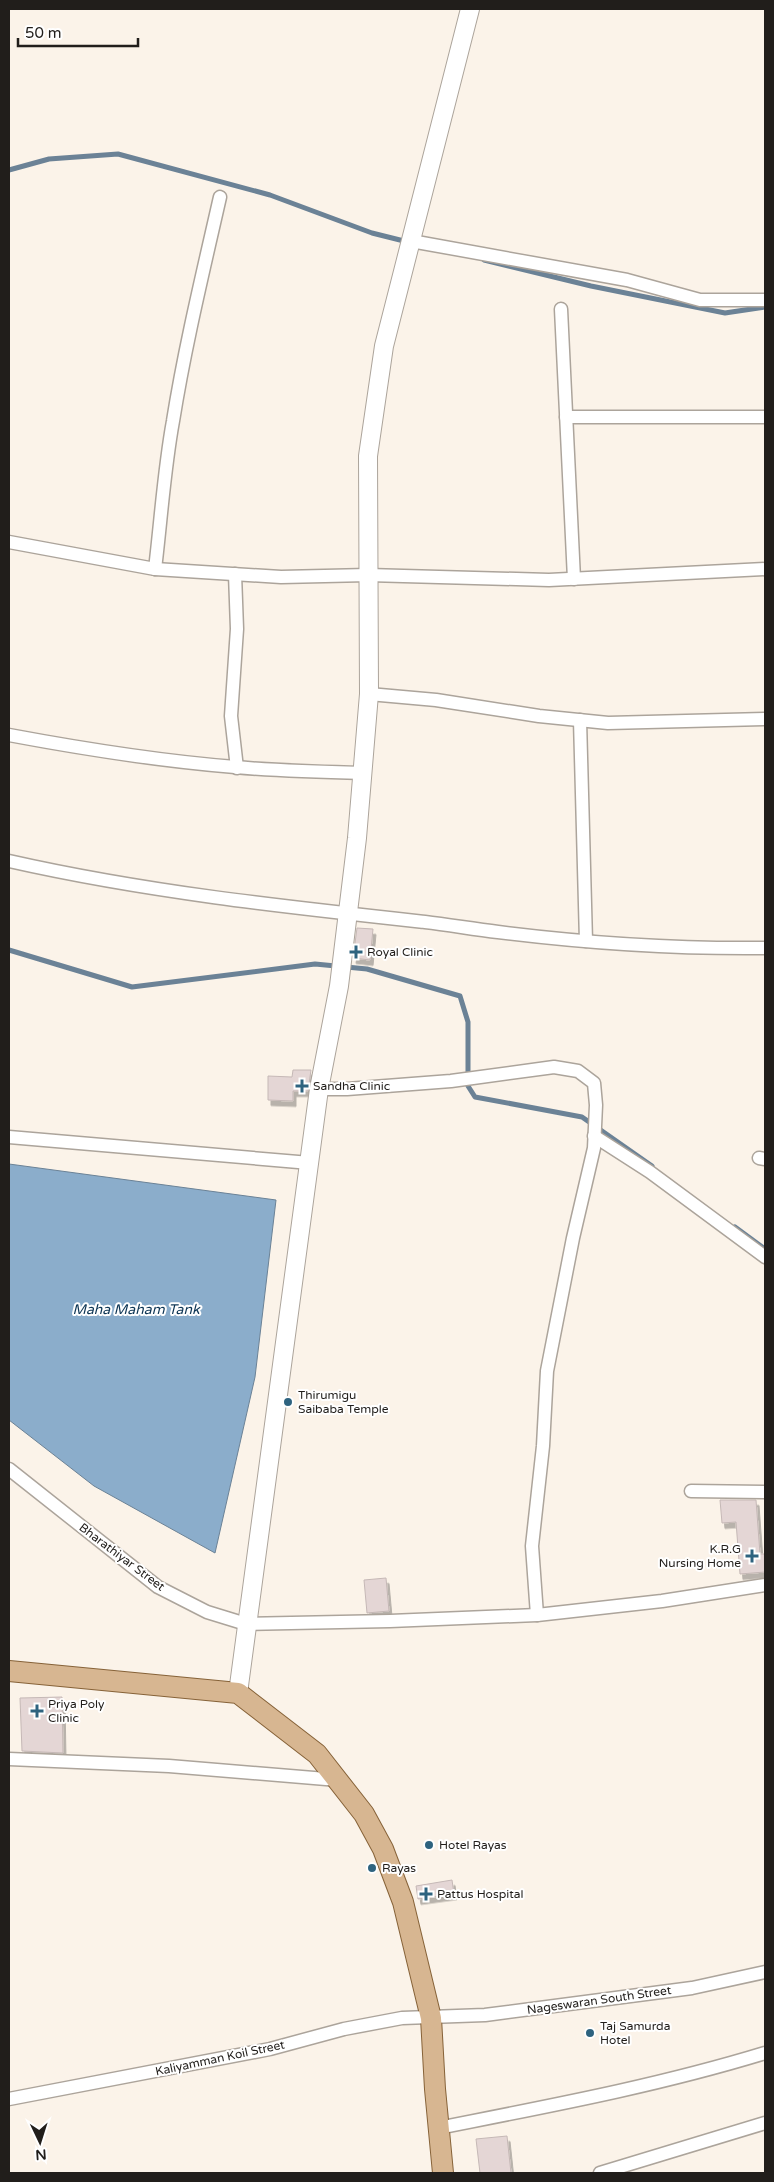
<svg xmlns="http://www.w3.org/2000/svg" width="774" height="2182" font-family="'Varela Round',sans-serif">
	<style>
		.water { fill: #8badcb; stroke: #6b8296 }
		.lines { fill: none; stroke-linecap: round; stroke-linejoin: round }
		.stream { stroke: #6b8296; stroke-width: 5 }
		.building { fill: #e4d6d5; stroke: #c5b8b6; filter: url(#shadow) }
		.street-casing { stroke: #aca49b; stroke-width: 15 }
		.secondary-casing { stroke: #aca49b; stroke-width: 20 }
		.primary-casing { stroke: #866238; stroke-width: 22 }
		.street { stroke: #fff; stroke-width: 12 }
		.secondary { stroke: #fff; stroke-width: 18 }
		.primary { stroke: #d7b691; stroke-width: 20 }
		.poi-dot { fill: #2e637f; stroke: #fff; stroke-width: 2 }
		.labels { text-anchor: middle; stroke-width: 4; stroke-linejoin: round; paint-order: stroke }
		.poi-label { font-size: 12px; fill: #211e1b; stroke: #fff; text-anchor: start }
		.street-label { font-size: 12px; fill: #211e1b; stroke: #fff }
		.water-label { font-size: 14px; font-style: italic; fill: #0d3554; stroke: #fff }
	</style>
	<defs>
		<filter id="shadow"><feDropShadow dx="3" dy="5.5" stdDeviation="0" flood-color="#0004"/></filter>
	</defs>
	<rect width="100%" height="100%" fill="#fbf3e9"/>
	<path class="water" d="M9 1164 276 1200 255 1377 215 1553 94 1486 9 1420Z"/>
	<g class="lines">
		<g class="stream">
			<path d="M9 170 49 159 118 154 270 195 372 233 408 242"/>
			<path d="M484 260 591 286 725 313 765 307"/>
			<path d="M9 950 132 987 315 964 367 969 460 996 468 1022V1086L475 1097 582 1117 652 1166"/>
			<path d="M735 1227 765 1249"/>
		</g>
	</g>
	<g class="building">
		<path d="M357 928 373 929 370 960 353 958Z"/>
		<path d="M293 1070H311L308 1091H293V1101L268 1100V1076L292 1077Z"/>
		<path d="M720 1500H756L760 1554H765V1572L740 1574 736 1522 722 1523Z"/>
		<path d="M386 1578 389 1611 367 1613 364 1580Z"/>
		<path d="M62 1697 63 1753 22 1751 20 1698Z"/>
		<path d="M452 1880 454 1894 418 1899 416 1886Z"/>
		<path d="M507 2136 511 2173H480L476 2139Z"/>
	</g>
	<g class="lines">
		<defs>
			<g id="street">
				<path d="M411 241 627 280 700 300H765"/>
				<path d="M561 309 574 579"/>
				<path d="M566 417H765"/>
				<path d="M9 542 155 569 281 577 368 575 549 580 765 569"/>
				<path d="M155 569C161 520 164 470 173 421 185 346 203 272 220 197"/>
				<path d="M235 574 237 629 231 716 237 768"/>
				<path d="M369 694 436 700 539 716 608 723 765 719"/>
				<path d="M580 720 586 941"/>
				<path d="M9 735C84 749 159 761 235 767 278 771 321 772 364 773"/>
				<path d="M9 861C146 892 286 907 425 922 450 925 473 929 498 932 586 943 676 949 765 948"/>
				<path d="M319 1089H347L451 1081 554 1067 578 1071 594 1083 596 1105 594 1148 573 1238 547 1371 543 1446 532 1546 537 1615"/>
				<path d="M594 1136 650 1172 765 1257"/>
				<path d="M9 1137 310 1163"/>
				<path d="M759 1158 765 1159"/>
				<path d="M9 1469 158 1587 207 1612 246 1624 390 1621 537 1615 662 1601 765 1585"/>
				<path d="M691 1491 765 1492"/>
				<path d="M9 1759 169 1766 338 1780"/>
				<path d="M9 2099 270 2049 344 2029 402 2018 485 2015 692 1988 765 1972"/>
				<path d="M438 2128C549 2106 657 2086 765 2053"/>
				<path d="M600 2173 765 2123"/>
			</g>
			<path id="secondary" d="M238 1693 319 1089 339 986 357 838 369 694 368 456 384 346 470 9"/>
			<path id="primary" d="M9 1671 238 1693 317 1754 364 1814 383 1849 403 1902 431 2018 435 2089 443 2173"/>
		</defs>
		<use href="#street" class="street-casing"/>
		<use href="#secondary" class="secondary-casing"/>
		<use href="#primary" class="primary-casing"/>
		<use href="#street" class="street"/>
		<use href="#secondary" class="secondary"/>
		<use href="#primary" class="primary"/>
	</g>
	<g class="poi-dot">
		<path d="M353.5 944.5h5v5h5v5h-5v5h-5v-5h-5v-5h5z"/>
		<path d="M299.5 1078.5h5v5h5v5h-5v5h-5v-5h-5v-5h5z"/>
		<circle cx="288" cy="1402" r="5"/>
		<path d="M749.5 1548.5h5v5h5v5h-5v5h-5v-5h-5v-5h5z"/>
		<path d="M34.5 1703.5h5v5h5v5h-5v5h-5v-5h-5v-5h5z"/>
		<circle cx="429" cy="1845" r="5"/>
		<circle cx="372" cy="1868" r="5"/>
		<path d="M423.5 1886.5h5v5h5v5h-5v5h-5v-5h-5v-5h5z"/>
		<circle cx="590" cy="2033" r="5"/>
	</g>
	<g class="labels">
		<g class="poi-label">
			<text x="367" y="956">Royal Clinic</text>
			<text x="313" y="1090">Sandha Clinic</text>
			<text x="298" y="1399">Thirumigu<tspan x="298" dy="14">Saibaba Temple</tspan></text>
			<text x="741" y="1553" text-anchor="end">K.R.G<tspan x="741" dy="14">Nursing Home</tspan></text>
			<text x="48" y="1708">Priya Poly<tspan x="48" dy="14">Clinic</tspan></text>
			<text x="439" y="1849">Hotel Rayas</text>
			<text x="382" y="1872">Rayas</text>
			<text x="437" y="1898">Pattus Hospital</text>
			<text x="600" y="2030">Taj Samurda<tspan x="600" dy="14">Hotel</tspan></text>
		</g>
		<g class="street-label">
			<text transform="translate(122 1557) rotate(37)" y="4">Bharathiyar Street</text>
			<text transform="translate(599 2000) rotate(-8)" y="4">Nageswaran South Street</text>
			<text transform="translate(220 2058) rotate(-12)" y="4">Kaliyamman Koil Street</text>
		</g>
		<g class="water-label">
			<text x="136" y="1314">Maha Maham Tank</text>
		</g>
	</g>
	<rect width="774" height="2182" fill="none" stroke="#211e1b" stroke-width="20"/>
	<g transform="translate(40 2142) rotate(176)" stroke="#ffffff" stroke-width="4" paint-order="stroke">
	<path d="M0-4L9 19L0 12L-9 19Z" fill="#211e1b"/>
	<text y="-8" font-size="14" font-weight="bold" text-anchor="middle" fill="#211e1b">N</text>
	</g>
	<path d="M18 38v8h120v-8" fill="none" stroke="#211e1b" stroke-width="2.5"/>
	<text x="25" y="38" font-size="15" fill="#211e1b" stroke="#ffffff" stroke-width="4" paint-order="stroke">50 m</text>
</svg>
